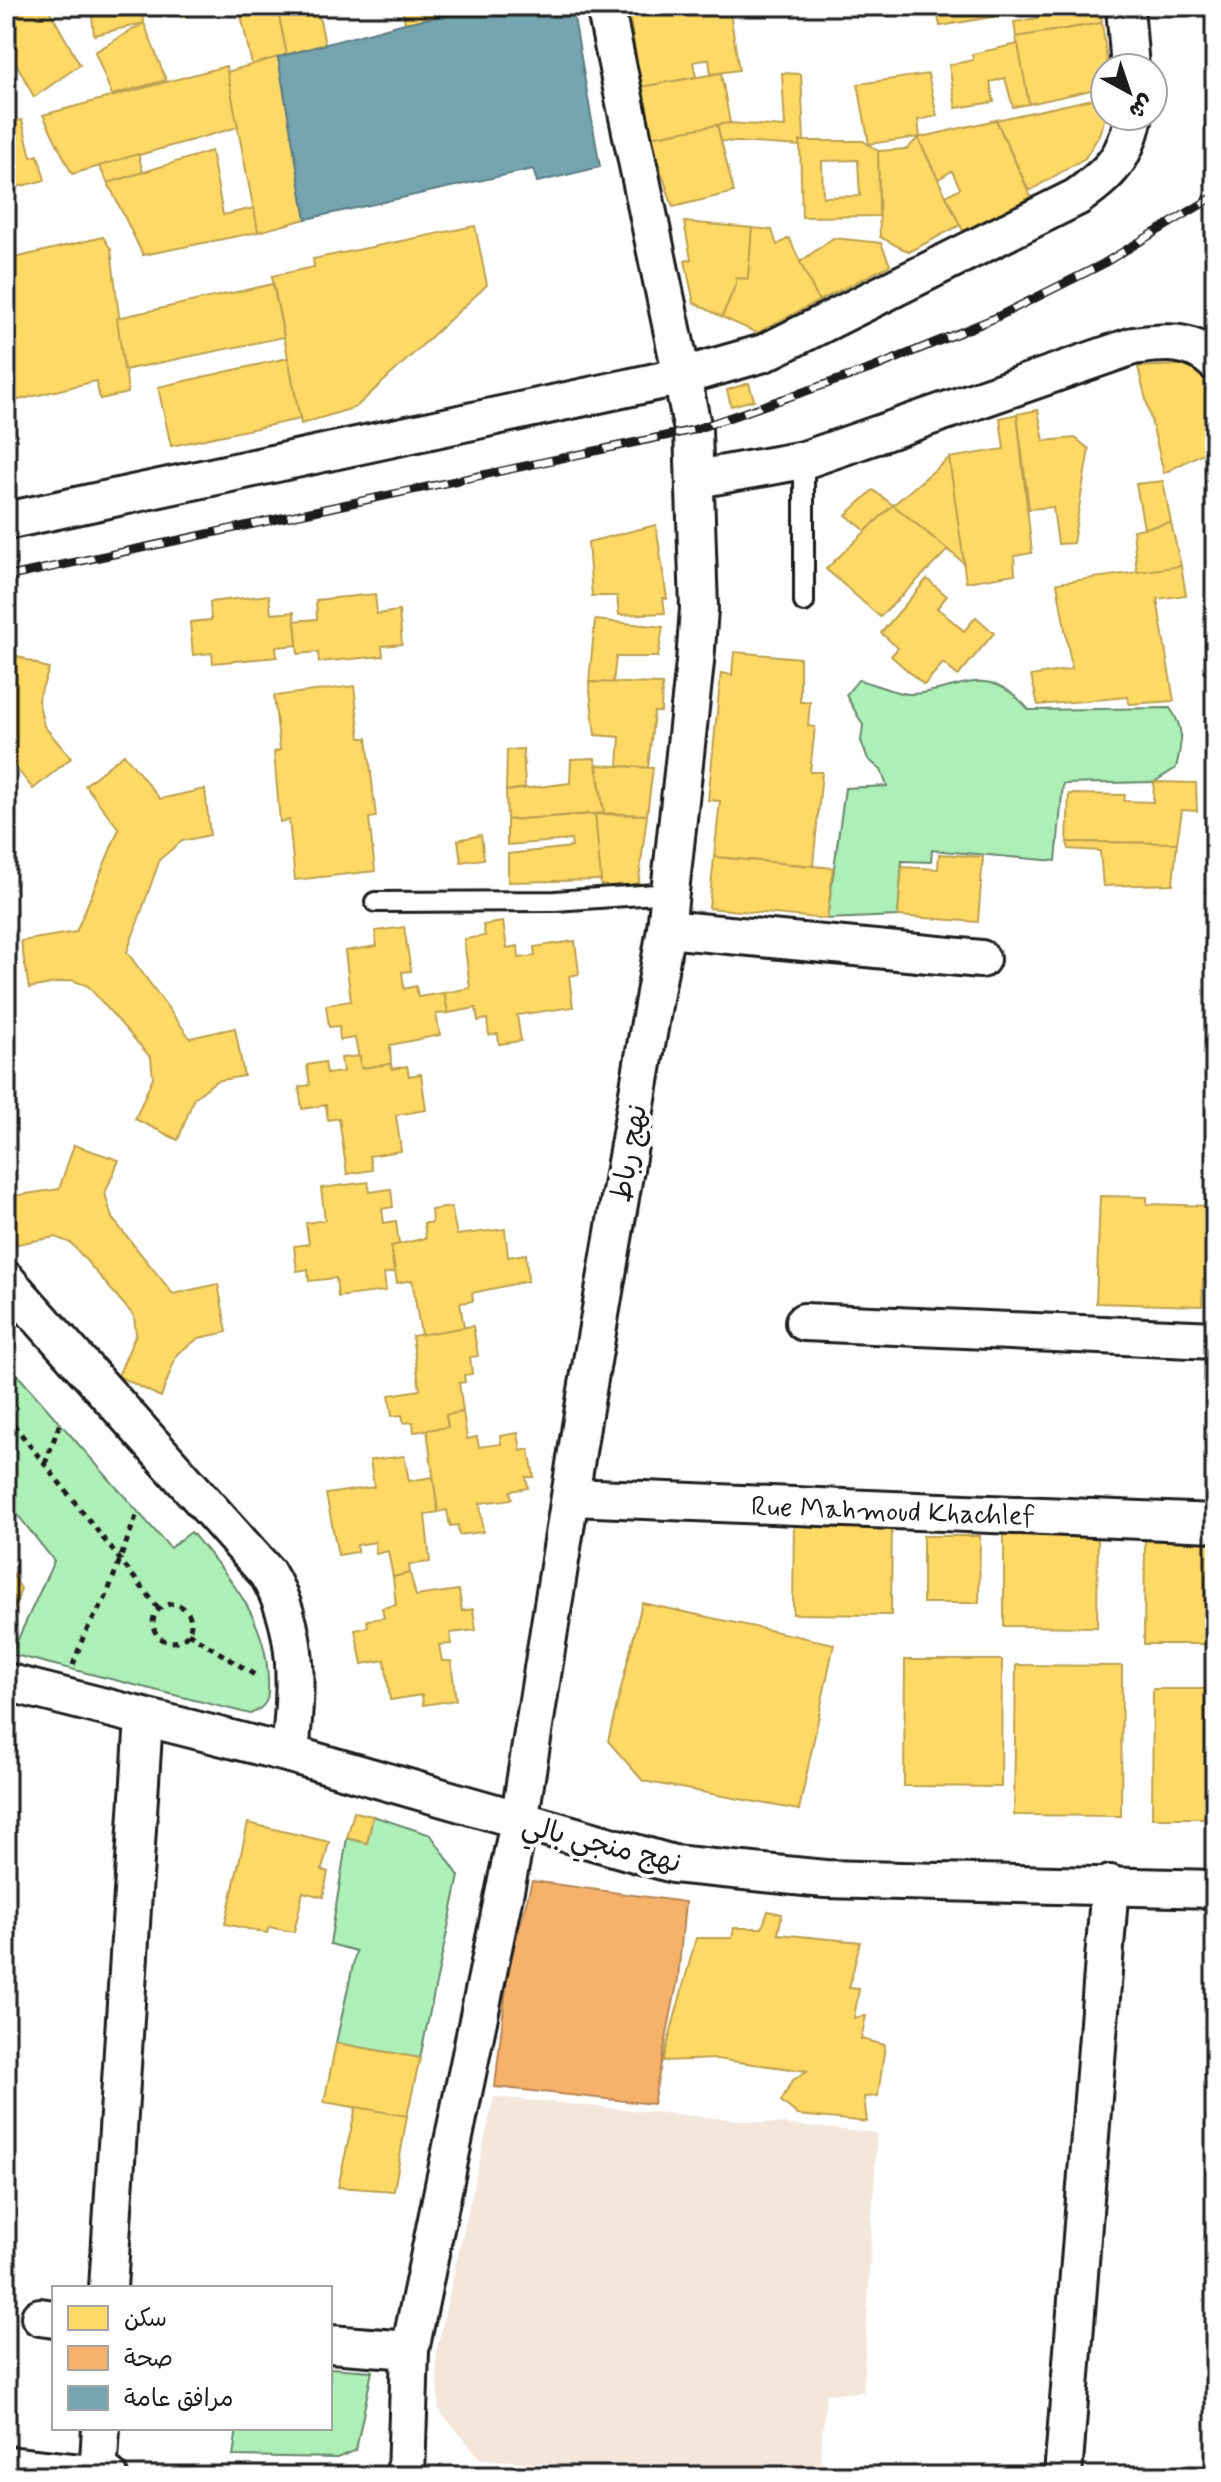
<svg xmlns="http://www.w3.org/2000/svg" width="1221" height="2482" font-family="Mynerve,'Playpen Sans Arabic',sans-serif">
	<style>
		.built { fill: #f3e7db }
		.green { fill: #aeefb8; stroke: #65866a; stroke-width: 2 }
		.homes { fill: #ffd966; stroke: #bba050; stroke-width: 2; fill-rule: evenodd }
		.health { fill: #f6b26b; stroke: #b58553; stroke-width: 2 }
		.public { fill: #76a5af; stroke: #5b7c83; stroke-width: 2 }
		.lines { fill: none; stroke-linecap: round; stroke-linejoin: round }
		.lane-casing { stroke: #1c1c1c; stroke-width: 24 }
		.street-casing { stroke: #1c1c1c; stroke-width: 42 }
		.path { stroke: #1c1c1c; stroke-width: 5; stroke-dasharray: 6 6; stroke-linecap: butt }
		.lane { stroke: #fff; stroke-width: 18 }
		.street { stroke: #fff; stroke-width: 36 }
		.rail-casing { stroke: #1c1c1c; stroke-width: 9 }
		.rail { stroke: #fff; stroke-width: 6; stroke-dasharray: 18; stroke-linecap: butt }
		.labels { text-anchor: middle; stroke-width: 8; stroke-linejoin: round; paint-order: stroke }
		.street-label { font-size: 28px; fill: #1c1c1c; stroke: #fff }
	</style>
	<rect width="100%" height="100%" fill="#fff"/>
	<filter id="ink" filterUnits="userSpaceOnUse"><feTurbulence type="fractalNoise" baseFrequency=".0125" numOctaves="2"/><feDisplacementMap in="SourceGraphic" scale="16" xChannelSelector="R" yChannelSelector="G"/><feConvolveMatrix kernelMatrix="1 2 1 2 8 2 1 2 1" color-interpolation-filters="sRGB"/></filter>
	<g filter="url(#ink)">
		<path class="built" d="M494 2097 877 2133 863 2392 826 2394 819 2476H722L481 2459 439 2410 436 2352Z"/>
		<g class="green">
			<path d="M858 680C874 683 897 695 913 694 962 690 987 661 1029 710L1170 708C1185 729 1182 743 1176 768L1154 782 1063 784 1056 861 932 850 931 862 902 861 898 916 827 919 845 788 887 786 881 770 868 759 861 741 863 725 846 695Z"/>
			<path d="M6 1362 170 1548 191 1532C229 1577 267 1618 268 1680 269 1698 268 1707 250 1714L11 1654 54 1561 6 1500Z"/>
			<path d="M373 1816 431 1835 459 1876 420 2058 336 2043 356 1951 330 1944 347 1838 367 1843Z"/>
			<path d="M330 2368 372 2371 356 2450 337 2458 233 2456 237 2428H330Z"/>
		</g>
		<g class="homes">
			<path d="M6 6H47L80 65 34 97 6 44Z"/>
			<path d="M91 6H142L144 23 94 35Z"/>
			<path d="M180 6H197L198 13 181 17Z"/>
			<path d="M239 6H277L287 55 252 65Z"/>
			<path d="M277 6H317L325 44 287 55Z"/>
			<path d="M402 6H494L405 23Z"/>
			<path d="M628 6H729L739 70 711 74 709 59 693 62 696 77 641 87Z"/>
			<path d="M936 6H1019L1020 12 940 26Z"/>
			<path d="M1036 6H1100L1102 23 1016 37 1014 22 1038 18Z"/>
			<path d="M144 23 166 80 112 95 95 52Z"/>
			<path d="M1102 23 1108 68 1105 87 1029 104 1016 37Z"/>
			<path d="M1018 44 1029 104 1013 107 1005 78 990 82 994 102 956 108 949 65 973 60 972 54Z"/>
			<path d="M278 57 306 219 258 232 227 72Z"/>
			<path d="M226 66 238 127 72 174 43 115Z"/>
			<path d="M721 73 730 123 650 137 641 87Z"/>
			<path d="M782 73 801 74 804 140 801 146 721 141 717 125 730 123 785 127Z"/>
			<path d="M928 74 937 116 918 120 920 137 869 144 858 84Z"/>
			<path d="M1102 97 1105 118 1098 137 1085 158 1029 191 996 120Z"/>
			<path d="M22 120 31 157 38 155 45 180 6 190V124Z"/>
			<path d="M996 120 1031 197 963 231 946 196 960 188 952 171 938 179 918 138Z"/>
			<path d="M717 125 734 192 673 207 650 137Z"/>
			<path d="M918 138 960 225 909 252 880 237 878 151 907 149Z"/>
			<path d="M800 141H863L878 151 879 216 802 217ZM858 160 860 196 823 197 822 161Z"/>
			<path d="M211 151 223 215 254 208 258 232 143 255 108 183Z"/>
			<path d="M138 154 143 172 108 183 99 166Z"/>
			<path d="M684 222 752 228 748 279 736 278V284L722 317 694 303 685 261 691 259Z"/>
			<path d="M475 226 487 285 356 407 301 424 272 276 314 267 313 259Z"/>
			<path d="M752 228 772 230 777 245 789 238 819 301 757 333 722 317 736 284V278L748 279Z"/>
			<path d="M103 237 111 249 128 393 100 399 96 381 6 403V260Z"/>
			<path d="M833 238 881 243 890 265 819 301 800 262Z"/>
			<path d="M273 284 284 337 124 370 117 318Z"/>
			<path d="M288 358 300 419 171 446 158 387Z"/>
			<path d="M1202 364 1215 385V447L1164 473 1138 367Z"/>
			<path d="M749 383 754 400 731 406 727 390Z"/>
			<path d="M1038 410 1044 441 1075 438 1089 449 1073 543 1058 544 1053 507 1029 509 1017 414Z"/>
			<path d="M1017 414 1032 553 1014 556 1015 574 966 582 949 458 1004 449 1000 418Z"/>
			<path d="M949 458 964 563 893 505Z"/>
			<path d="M1163 481 1171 523 1144 528 1136 484Z"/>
			<path d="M873 490 893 505 866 531 846 515Z"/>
			<path d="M893 505 948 550 880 617 826 569Z"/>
			<path d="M1171 523 1181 566 1137 573 1133 530Z"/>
			<path d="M656 525 667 599 663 598 665 613 619 615 617 596H592L588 542Z"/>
			<path d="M1181 566 1186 595 1157 599 1174 701 1129 704 1128 697 1038 705 1031 676 1072 669 1057 583Z"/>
			<path d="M927 579 947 596 937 608 964 631 976 617 994 633 958 676 943 663 924 685 891 656 898 648 881 633Z"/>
			<path d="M375 594 377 614 399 611 402 644 382 646 383 656 319 662 318 652 298 654 295 621 317 619 316 600Z"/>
			<path d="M269 595 271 614 294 612 297 645 276 647 277 657 213 663 212 653 193 655 190 622 211 620 210 602Z"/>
			<path d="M595 620 663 627 658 657H616L613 683 589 682Z"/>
			<path d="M8 652 49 669 38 700 44 726 71 758 33 789 6 755Z"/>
			<path d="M734 652 800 658V702H810L808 726 815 727 810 772H822L813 866 714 857 720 801 708 800 721 673 732 675Z"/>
			<path d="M589 682 662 684 661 712H654L648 768 618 766 620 737 595 735Z"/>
			<path d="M354 686 360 738H367L376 817 369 818 375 871 295 880 289 820 280 822 274 752 280 750 274 696Z"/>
			<path d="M523 749 525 788 506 791 507 750Z"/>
			<path d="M124 754 160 799 205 789 210 835 182 841 160 859 127 952 190 1038 235 1028 244 1076 216 1081 194 1098 178 1140 135 1119 153 1077 151 1058 88 986 72 980 29 988 21 941 76 932 119 829 85 785Z"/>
			<path d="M595 758 604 813 507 820 506 791 570 783 571 759Z"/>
			<path d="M597 765 653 768 647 815 604 813Z"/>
			<path d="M1154 782 1196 783 1197 811 1182 810 1177 843 1067 842 1069 794 1125 795 1124 801 1153 802Z"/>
			<path d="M595 814 647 815 638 887H601Z"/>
			<path d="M595 814 601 880 508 882V854L572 847 571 840 507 845V820Z"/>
			<path d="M481 835 484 859 461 862 458 840Z"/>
			<path d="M1067 842 1177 843 1173 884 1103 886 1100 851 1069 849Z"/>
			<path d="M939 854 983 857 978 922 898 916 902 867 938 869Z"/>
			<path d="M714 857 833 868 827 919 709 908Z"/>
			<path d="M503 922 507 948 518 946 519 958 535 956 534 947 575 941 579 974 569 976 573 1007 517 1015 521 1041 499 1044 498 1034 489 1035 487 1019 478 1021 476 1008 448 1013 444 993 470 988 464 939 485 936 483 925Z"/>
			<path d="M404 927 411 971 402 972 404 989 416 986 418 997 444 993 448 1013 436 1014 440 1035 390 1045 391 1064 361 1068 355 1038 340 1040 339 1026 329 1027 326 1005 351 1001 345 951 377 946 375 931Z"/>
			<path d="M360 1056 361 1068 391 1064 392 1069 407 1066 409 1076 421 1074 426 1110 396 1115 401 1151 369 1156 372 1170 347 1174 339 1118 328 1120 326 1105 302 1109 299 1087 310 1085 307 1065 325 1062 327 1074 343 1072 341 1058Z"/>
			<path d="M74 1145 119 1160 105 1193 112 1218 173 1294 218 1284 227 1332 199 1338 177 1354 161 1397 118 1376 136 1334 134 1316 71 1243 55 1237 11 1245 6 1197 59 1189Z"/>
			<path d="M368 1182 370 1192 391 1189 393 1207 382 1209 384 1223 396 1221 399 1245 391 1246 394 1272 384 1274 386 1291 338 1297 336 1278 309 1281 308 1269 297 1271 294 1246 309 1244 306 1223 325 1220 321 1188Z"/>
			<path d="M1100 1196 1147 1197V1204L1213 1206 1210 1279H1203L1202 1306 1096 1303Z"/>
			<path d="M451 1207 457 1235 505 1229 508 1257 526 1254 528 1281 472 1293 473 1301 460 1303 464 1328 421 1335 412 1280 397 1283 391 1246 426 1238 424 1223H432L431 1210Z"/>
			<path d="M473 1326 478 1356 470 1357 472 1374 464 1375 465 1382 459 1383 463 1412 446 1415 448 1427 414 1432 413 1422 404 1423 402 1415 392 1416 389 1395 420 1390 412 1336Z"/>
			<path d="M463 1412 467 1439 477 1437 479 1447 501 1444 500 1436 518 1433 521 1451 529 1449 534 1477H526L528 1488 510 1491 512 1499 480 1503 483 1532 459 1535 458 1525 450 1526 447 1510 438 1512 427 1430 448 1427 446 1415Z"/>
			<path d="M404 1456 409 1481 433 1477 438 1512 425 1515 430 1562 409 1565 410 1573 393 1577 388 1551 376 1554 375 1542 357 1545V1552L338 1555 326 1494 374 1487 370 1460Z"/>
			<path d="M794 1514 892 1515 891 1615 793 1614Z"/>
			<path d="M1004 1534H1098L1097 1627 1004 1626Z"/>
			<path d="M923 1536H980L979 1603H923Z"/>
			<path d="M1145 1538H1215V1644H1144Z"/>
			<path d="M6 1561 21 1589 6 1631Z"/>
			<path d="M410 1573 416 1596 459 1590 462 1611 473 1609 476 1630 450 1633 451 1644 439 1645 442 1661H451L456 1700 423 1705 422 1695 390 1700 385 1660 362 1664 355 1630 368 1627 367 1620 384 1618 382 1608 396 1605 393 1577Z"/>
			<path d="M642 1603 834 1644 799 1810 643 1781 608 1741Z"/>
			<path d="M905 1660H1002L1001 1787 904 1786Z"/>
			<path d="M1016 1665 1122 1666 1121 1816 1014 1815Z"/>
			<path d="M1153 1689H1215V1818H1152Z"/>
			<path d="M354 1812 373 1816 367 1843 347 1838Z"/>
			<path d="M248 1823 329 1842 322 1870 328 1872 323 1897 303 1892 294 1932 269 1927 267 1933 225 1924Z"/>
			<path d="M768 1911 782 1914 778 1934 860 1942 849 1988 859 1989 854 2018 866 2016 861 2039 885 2045 878 2096 864 2097 867 2122 798 2115 781 2101 793 2080 807 2071 716 2059 663 2061 696 1938H732L734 1928H762Z"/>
			<path d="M336 2043 420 2058 407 2116 324 2102Z"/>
			<path d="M356 2107 407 2116 394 2191 338 2187Z"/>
		</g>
		<path class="health" d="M532 1881 685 1902 678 1979 653 2104 495 2087 508 1970Z"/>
		<path class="public" d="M494 6H572L600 167 537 182 533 169 306 219 278 57 405 23Z"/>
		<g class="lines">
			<defs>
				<g id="lane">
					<path d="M804 460V602"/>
					<path d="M375 902 555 901 670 893"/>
				</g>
				<g id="street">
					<path d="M1125 6 1130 68"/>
					<path d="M697 479 804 460 1133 346C1164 342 1190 338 1215 362"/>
					<path d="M6 521 683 376 764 353 1077 197C1111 172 1125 159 1134 116"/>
					<path d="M666 929 981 959"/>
					<path d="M6 1280 267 1573C302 1631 296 1689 290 1754"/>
					<path d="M804 1322 1215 1340"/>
					<path d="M571 1497 1215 1523"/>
					<path d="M6 1682 290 1754 673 1864 825 1879 1215 1889"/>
					<path d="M108 2288 144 1718"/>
					<path d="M40 2317 54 2319"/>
					<path d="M330 2344 410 2350"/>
					<path d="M6 2465 109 2476"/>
					<path d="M98 2476 101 2428"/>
					<path d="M406 2476 410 2350 519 1822 582 1420 666 929 695 662 699 609 693 430 605 6"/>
					<path d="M1063 2476 1110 1884"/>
				</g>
			</defs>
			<use href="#lane" class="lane-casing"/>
			<use href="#street" class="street-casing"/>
			<g class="path">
				<path d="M6 1415 159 1609"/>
				<path d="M45 1464 60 1423"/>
				<circle cx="172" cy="1623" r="19"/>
				<path d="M188 1633 258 1677"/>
				<path d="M73 1665 84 1635 106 1597 138 1511"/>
			</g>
			<use href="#lane" class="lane"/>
			<use href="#street" class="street"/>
			<defs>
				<path id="rail" d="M6 577 693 430 873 368 995 318 1101 265 1215 196"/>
			</defs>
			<use href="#rail" class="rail-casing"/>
			<use href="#rail" class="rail"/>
		</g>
	</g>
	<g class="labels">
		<g class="street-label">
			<text transform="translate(628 1153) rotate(-80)" y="10">نهج رباط</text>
			<text transform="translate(893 1510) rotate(2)" y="10">Rue Mahmoud Khachlef</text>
			<text transform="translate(602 1843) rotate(14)" y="10">نهج منجي بالي</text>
		</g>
	</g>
	<rect width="1221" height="2482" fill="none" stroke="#fff" stroke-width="32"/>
	<rect x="16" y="16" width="1189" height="2450" fill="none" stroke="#1c1c1c" stroke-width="3" filter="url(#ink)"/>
	<rect x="52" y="2286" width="280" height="144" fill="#ffffff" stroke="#a4a4a4" stroke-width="2"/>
	<rect x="68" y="2306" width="40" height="24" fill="#ffd966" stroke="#a4a4a4" stroke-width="2"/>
	<text x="124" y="2326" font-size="24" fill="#1c1c1c">سكن</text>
	<rect x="68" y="2346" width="40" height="24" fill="#f6b26b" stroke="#a4a4a4" stroke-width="2"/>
	<text x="124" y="2366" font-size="24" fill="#1c1c1c">صحة</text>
	<rect x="68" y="2386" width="40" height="24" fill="#76a5af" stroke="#a4a4a4" stroke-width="2"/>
	<text x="124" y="2406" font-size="24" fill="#1c1c1c">مرافق عامة</text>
	<g transform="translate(1129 92) rotate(140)"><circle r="38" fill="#ffffff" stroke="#a4a4a4" stroke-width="2"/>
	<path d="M0-6L14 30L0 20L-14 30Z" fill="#1c1c1c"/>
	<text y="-12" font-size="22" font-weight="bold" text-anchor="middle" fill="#1c1c1c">ش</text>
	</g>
</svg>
